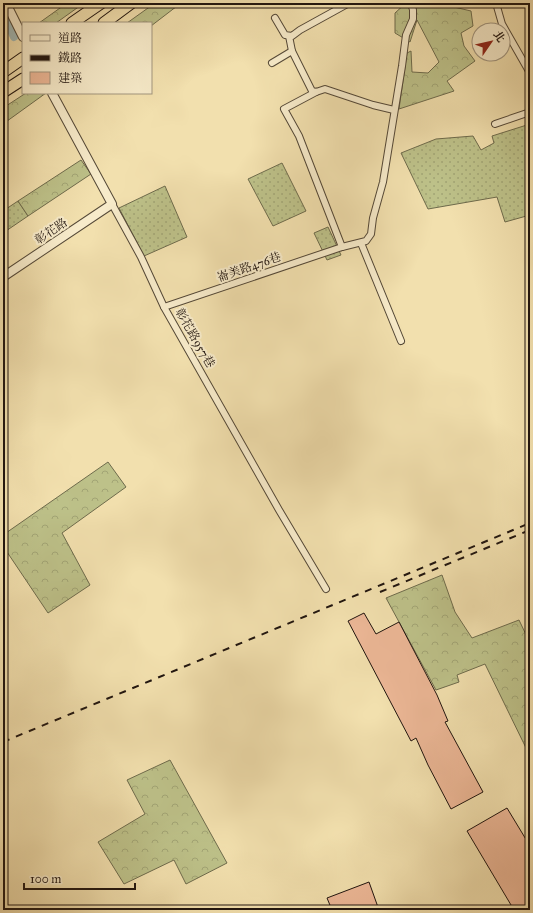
<svg xmlns="http://www.w3.org/2000/svg" width="533" height="913" font-family="'IM FELL Great Primer','Noto Serif TC',serif">
	<style>
		.grass { fill: url(#grass-dots); stroke: #6e6b4c }
		.forest { fill: url(#forest-crowns); stroke: #6e6b4c }
		.lines { fill: none; stroke-linecap: round; stroke-linejoin: round }
		.canal { stroke: #a2bab7; stroke-width: 8 }
		.building { fill: #ecb796; stroke: #20150f }
		.minor-casing { stroke: #544837; stroke-width: 8 }
		.tertiary-casing { stroke: #544837; stroke-width: 10 }
		.motorway-casing { stroke: #20150f; stroke-width: 13 }
		.minor { stroke: #f7ebca; stroke-width: 6 }
		.tertiary { stroke: #f7ebca; stroke-width: 8 }
		.motorway { stroke: #f2e0ae; stroke-width: 11 }
		.rail { stroke: #20150f; stroke-width: 2; stroke-dasharray: 7 7; stroke-linecap: butt }
		.labels { text-anchor: middle; stroke-width: 4; stroke-linejoin: round; paint-order: stroke }
		.street-label { font-size: 12px; fill: #20150f; stroke: #f7ebca }
	</style>
	<defs>
		<pattern id="grass-dots" width="8" height="8" patternUnits="userSpaceOnUse"><rect width="8" height="8" fill="#bdc189"/><path d="M2 2h.1M6 6h.1" fill="none" stroke="#a2a575" stroke-width="1.8" stroke-linecap="round"/></pattern>
		<pattern id="forest-crowns" width="20" height="18" patternUnits="userSpaceOnUse"><rect width="20" height="18" fill="#bdc189"/><path d="M2 6a3 3 0 1 1 6 0M12 15a3 3 0 1 1 6 0" fill="none" stroke="#a2a575"/></pattern>
	</defs>
	<rect width="100%" height="100%" fill="#f2e0ae"/>
	<filter id="stains"><feTurbulence type="fractalNoise" baseFrequency=".005" numOctaves="4"/><feColorMatrix values="0 0 0 0 .2 0 0 0 0 .09 0 0 0 0 .02 0 0 0 .5 -.17"/></filter>
	<radialGradient id="worn" r=".72"><stop offset=".6" stop-color="#630" stop-opacity="0"/><stop offset="1" stop-color="#630" stop-opacity=".3"/></radialGradient>
	<g class="grass">
		<path d="M530 124V215L505 222 497 197 428 209 401 153 436 139 473 136 481 150 494 143 492 136Z"/>
		<path d="M282 163 306 211 273 226 248 179Z"/>
		<path d="M165 186 187 237 144 256 119 208Z"/>
		<path d="M18 201 28 216 3 233V211Z"/>
		<path d="M328 227 341 255 327 260 314 233Z"/>
	</g>
	<g class="forest">
		<path d="M67 3H84L56 23H39Z"/>
		<path d="M155 3H181L151 26V23H127Z"/>
		<path d="M406 3H455L454 7 471 11 473 26 461 33 464 46 475 61 447 81 454 91 399 109 407 53 411 51 412 72 428 73 439 62 417 20 410 42 395 33V13Z"/>
		<path d="M26 93H46L3 124V108Z"/>
		<path d="M81 160 91 174 28 216 18 201Z"/>
		<path d="M108 462 126 487 62 533 90 585 48 613 3 546V535Z"/>
		<path d="M442 575 455 612 472 638 519 620 530 643V750H527L485 664 457 675 459 682 436 690 386 598Z"/>
		<path d="M170 760 227 863 186 884 174 860 124 884 98 842 145 814 127 780Z"/>
	</g>
	<g class="lines">
		<path class="canal" d="M3 14 14 37"/>
	</g>
	<g class="building">
		<path d="M364 613 376 634 399 622 437 695 448 721 445 722 483 792 451 809 428 765 416 738 411 741 348 621Z"/>
		<path d="M507 808 530 846V910H514L467 831Z"/>
		<path d="M369 882 379 910H332L327 898Z"/>
	</g>
	<g class="lines">
		<defs>
			<g id="minor">
				<path d="M496 3 502 24 530 73"/>
				<path d="M275 18 285 35 292 36 300 30 349 3"/>
				<path d="M289 36 292 51 312 91 316 92 325 89 373 105 394 110"/>
				<path d="M272 63 292 51"/>
				<path d="M316 92 284 109 299 136 342 247"/>
				<path d="M495 124 530 112"/>
				<path d="M112 204 141 257 164 307 279 510 326 589"/>
				<path d="M361 243 401 341"/>
				<path d="M164 307 342 247 366 241 371 234 373 218 383 182 402 66 406 35 413 19V10L411 3"/>
			</g>
			<g id="tertiary">
				<path d="M6 3 23 37"/>
				<path d="M3 277 112 204 52 93"/>
			</g>
			<g id="motorway">
				<path d="M72 23 101 3"/>
				<path d="M104 23 131 3"/>
				<path d="M3 72 23 58"/>
				<path d="M3 92 23 79"/>
			</g>
		</defs>
		<use href="#minor" class="minor-casing"/>
		<use href="#tertiary" class="tertiary-casing"/>
		<use href="#motorway" class="motorway-casing"/>
		<use href="#minor" class="minor"/>
		<use href="#tertiary" class="tertiary"/>
		<use href="#motorway" class="motorway"/>
		<g class="rail">
			<path d="M380 592 530 530"/>
			<path d="M3 742 530 523"/>
		</g>
	</g>
	<g class="labels">
		<g class="street-label">
			<text transform="translate(51 231) rotate(-34)" y="4">彰花路</text>
			<text transform="translate(249 267) rotate(-19)" y="4">崙美路476巷</text>
			<text transform="translate(195 338) rotate(60)" y="4">彰花路957巷</text>
		</g>
	</g>
	<rect width="533" height="913" fill="none" stroke="#f2e0ae" stroke-width="16"/>
	<rect x="4" y="4" width="525" height="905" fill="none" stroke="#20150f" stroke-width="2"/>
	<rect x="8" y="8" width="517" height="897" fill="none" stroke="#20150f"/>
	<rect x="22" y="22" width="130" height="72" fill="#f7ebca" stroke="#a1957f"/>
	<rect x="30" y="35" width="20" height="6" fill="#f7ebca" stroke="#a1957f"/>
	<text x="58" y="42" font-size="12" fill="#20150f">道路</text>
	<rect x="30" y="55" width="20" height="6" fill="#20150f" stroke="#a1957f"/>
	<text x="58" y="62" font-size="12" fill="#20150f">鐵路</text>
	<rect x="30" y="72" width="20" height="12" fill="#ecb796" stroke="#a1957f"/>
	<text x="58" y="82" font-size="12" fill="#20150f">建築</text>
	<g transform="translate(491 42) rotate(56)"><circle r="19" fill="#f7ebca" stroke="#a1957f"/>
	<path d="M0-3L7 15L0 10L-7 15Z" fill="#8f2418"/>
	<text y="-6" font-size="11" font-weight="bold" text-anchor="middle" fill="#20150f">北</text>
	</g>
	<path d="M24 883v6h111v-6" fill="none" stroke="#20150f" stroke-width="2"/>
	<text x="30" y="883" font-size="12" fill="#20150f" stroke="#f7ebca" stroke-width="3" paint-order="stroke">100 m</text>
	<rect width="100%" height="100%" filter="url(#stains)"/>
	<rect width="100%" height="100%" fill="url(#worn)"/>
</svg>
